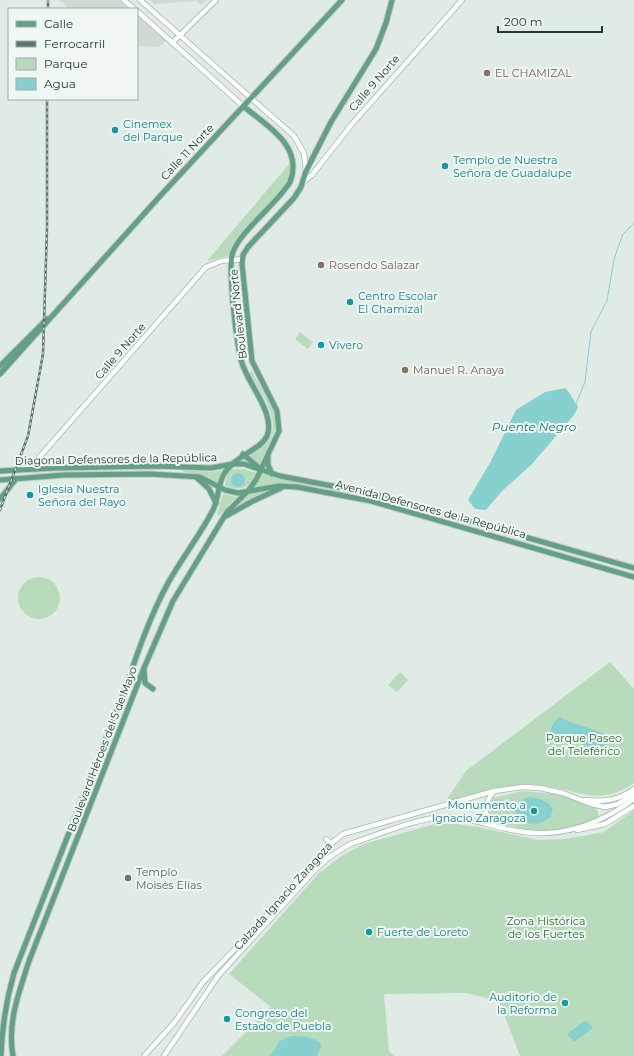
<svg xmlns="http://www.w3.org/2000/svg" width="634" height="1056" font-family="Montserrat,sans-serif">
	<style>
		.built { fill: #cedad2 }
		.green { fill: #b8dcbb }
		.water { fill: #86d1d0 }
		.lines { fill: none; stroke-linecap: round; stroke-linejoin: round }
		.stream { stroke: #86d1d0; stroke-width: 1 }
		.secondary-casing { stroke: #a0baad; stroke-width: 6 }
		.primary-casing { stroke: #c1c8c5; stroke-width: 7 }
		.secondary { stroke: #fff; stroke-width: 4.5 }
		.primary { stroke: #63a187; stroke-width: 5 }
		.rail-casing { stroke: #5a776a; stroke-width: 2.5 }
		.rail { stroke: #f0f7f2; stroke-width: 1; stroke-dasharray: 3; stroke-linecap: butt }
		.education-dot { fill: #8d6e63; stroke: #f0f7f2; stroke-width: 1.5 }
		.culture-dot { fill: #0f9aa8; stroke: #f0f7f2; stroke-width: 1.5 }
		.worship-dot { fill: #6b7280; stroke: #f0f7f2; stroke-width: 1.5 }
		.labels { text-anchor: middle; stroke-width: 4; stroke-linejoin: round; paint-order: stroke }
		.education-label { font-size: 11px; fill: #785e54; stroke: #f0f7f2; text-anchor: start }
		.street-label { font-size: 11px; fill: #203b2f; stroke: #f0f7f2 }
		.culture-label { font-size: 11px; fill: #0d838f; stroke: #f0f7f2; text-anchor: start }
		.park-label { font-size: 11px; fill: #2a723a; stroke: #f0f7f2 }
		.worship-label { font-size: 11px; fill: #5b616d; stroke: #f0f7f2; text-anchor: start }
		.water-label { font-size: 12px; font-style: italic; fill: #1a7777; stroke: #f0f7f2 }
	</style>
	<rect width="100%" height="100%" fill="#dfebe4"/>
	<g class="built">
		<path d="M59 0H119L129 9H70Z"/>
		<path d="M150 0H206L201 5 196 1 154 4Z"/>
		<path d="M137 15 167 40 159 47 137 46Z"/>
	</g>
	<g class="green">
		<path d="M290 163C293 198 241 224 228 256L207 261Z"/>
		<path d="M300 332 313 342 308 349 295 339Z"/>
		<path d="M251 370 275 414 276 427 259 467 248 457C255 451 263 449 268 442 283 420 260 392 250 373Z"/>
		<path d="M232 469H244L256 473C251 489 239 491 225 486L227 476Z"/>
		<path d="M183 470 212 472 223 470 218 483 198 474 183 472Z"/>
		<path d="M262 474 313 485 312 487 285 483 254 488Z"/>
		<path d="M272 489 230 512 247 495Z"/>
		<path d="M223 494 236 497 219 516 217 514Z"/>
		<circle cx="39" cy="598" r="21"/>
		<path d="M610 662 634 689V783C597 808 578 789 540 785 510 782 478 793 450 801L447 799 466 771Z"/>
		<path d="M400 672 408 680 397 692 388 685Z"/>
		<path d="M522 791 557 794 596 808 599 815C597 820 591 821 586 823 561 832 513 835 491 816L488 809 493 798Z"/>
		<path d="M634 810V1056H520L499 1001 466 993 384 994 389 1051 394 1056H222L271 1007 229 974 319 873 343 855 364 844 442 822 478 827 538 840 565 839 604 832Z"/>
	</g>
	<g class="water">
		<path d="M566 388 578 407 574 415 532 464 501 492 486 510 475 509 468 500 491 461 516 410 545 392Z"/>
		<circle cx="238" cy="480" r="7"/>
		<path d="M560 717C572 725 606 730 613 741L598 749 577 743 571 738 556 739 550 736C550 729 553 721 560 717Z"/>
		<path d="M529 797C538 798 550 801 553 810L550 818C522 837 500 803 529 797Z"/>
		<path d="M586 1020 593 1028 574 1042 567 1034Z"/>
		<path d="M291 1036C301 1036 313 1036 321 1044V1047L317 1056H270L280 1041Z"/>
	</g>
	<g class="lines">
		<path class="stream" d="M576 404 585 382 591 331 607 301 614 259 623 234 634 223"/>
		<defs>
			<g id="secondary">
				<path d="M124 0 134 9"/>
				<path d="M140 0 294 136 304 153 306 171"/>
				<path d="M137 11 243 106"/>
				<path d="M172 43 216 0"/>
				<path d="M304 181 312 175 352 124 462 0"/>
				<path d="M24 468 32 465 43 453 206 267 221 261 243 259"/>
				<path d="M494 791C484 804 481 814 495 825"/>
				<path d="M584 800C603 802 618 801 634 789"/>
				<path d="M577 830 605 824 634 806"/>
				<path d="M326 839 331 843"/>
				<path d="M144 1056 174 1023 203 982 255 928 327 847 343 834 494 791 522 787 540 788 563 793 591 804 605 807 618 804 634 794"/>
				<path d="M164 1056 218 976 315 870 328 858 350 844C378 835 418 817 446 817 469 817 490 826 512 830 557 840 597 826 634 799"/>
			</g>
			<g id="primary">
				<path d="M0 366 47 319"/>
				<path d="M0 374 161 195 342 0"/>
				<path d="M243 454 259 468"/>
				<path d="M268 457V465L272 474"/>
				<path d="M0 471 56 468 157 466 211 468 233 464H244L280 476 374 494 634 568"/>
				<path d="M196 477 209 489 216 503"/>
				<path d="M0 480 64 475 150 474 200 477 225 490 238 493 279 486 297 487 371 501 634 577"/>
				<path d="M0 499 16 479"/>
				<path d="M226 516 253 501 281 488"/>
				<path d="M144 670 145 683 153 689"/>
				<path d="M1 1056C2 1027 6 1001 14 973L123 695C136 657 149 618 168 583 182 558 200 535 213 510 218 500 218 486 223 476 233 456 261 450 267 436 276 414 248 384 242 363 237 347 227 266 233 252 241 230 276 205 290 182 304 146 267 126 243 106"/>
				<path d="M13 1056C7 1022 19 993 29 961L144 668 173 601 227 512 248 491 256 480 279 431 277 411 252 361 242 264 243 255 248 247 294 198 301 187 306 171 331 122 376 49 386 23 392 0"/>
			</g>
		</defs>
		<use href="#secondary" class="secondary-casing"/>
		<use href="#primary" class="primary-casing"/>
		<use href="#secondary" class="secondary"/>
		<use href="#primary" class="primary"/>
		<defs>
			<g id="rail">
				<path d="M48 9V0"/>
				<path d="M0 510 28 436 43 354 47 228V99"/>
			</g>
		</defs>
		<use href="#rail" class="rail-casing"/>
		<use href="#rail" class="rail"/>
	</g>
	<g class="education-dot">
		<circle cx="487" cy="73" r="4"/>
		<circle cx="321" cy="265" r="4"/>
		<circle cx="405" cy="370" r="4"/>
	</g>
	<g class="culture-dot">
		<circle cx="115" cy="130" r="4"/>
		<circle cx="445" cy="166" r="4"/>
		<circle cx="350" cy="302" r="4"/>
		<circle cx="321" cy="345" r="4"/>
		<circle cx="30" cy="495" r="4"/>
		<circle cx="534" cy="811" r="4"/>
		<circle cx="369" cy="932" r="4"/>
		<circle cx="565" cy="1003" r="4"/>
		<circle cx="227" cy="1019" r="4"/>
	</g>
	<circle class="worship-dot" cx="128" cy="878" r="4"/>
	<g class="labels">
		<g class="education-label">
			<text x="495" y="77">EL CHAMIZAL</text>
			<text x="329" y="269">Rosendo Salazar</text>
			<text x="413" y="374">Manuel R. Anaya</text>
		</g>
		<g class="street-label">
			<text transform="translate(374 83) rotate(-49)" y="4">Calle 9 Norte</text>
			<text transform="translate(187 152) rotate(-47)" y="4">Calle 11 Norte</text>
			<text transform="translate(238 314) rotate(-96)" y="4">Boulevard Norte</text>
			<text transform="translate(120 351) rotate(-49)" y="4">Calle 9 Norte</text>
			<text transform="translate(116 459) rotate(-1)" y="4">Diagonal Defensores de la República</text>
			<text transform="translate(431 509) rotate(15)" y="4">Avenida Defensores de la República</text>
			<text transform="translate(102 749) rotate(-69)" y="4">Boulevard Héroes del 5 de Mayo</text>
			<text transform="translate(283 896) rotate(-48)" y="4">Calzada Ignacio Zaragoza</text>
		</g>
		<g class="culture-label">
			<text x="123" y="128">Cinemex<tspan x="123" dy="13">del Parque</tspan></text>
			<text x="453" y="164">Templo de Nuestra<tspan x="453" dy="13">Señora de Guadalupe</tspan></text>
			<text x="358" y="300">Centro Escolar<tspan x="358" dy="13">El Chamizal</tspan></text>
			<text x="329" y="349">Vivero</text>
			<text x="38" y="493">Iglesia Nuestra<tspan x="38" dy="13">Señora del Rayo</tspan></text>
			<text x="526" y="809" text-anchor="end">Monumento a<tspan x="526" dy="13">Ignacio Zaragoza</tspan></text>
			<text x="377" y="936">Fuerte de Loreto</text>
			<text x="557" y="1001" text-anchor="end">Auditorio de<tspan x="557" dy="13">la Reforma</tspan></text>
			<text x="235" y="1017">Congreso del<tspan x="235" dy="13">Estado de Puebla</tspan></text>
		</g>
		<g class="park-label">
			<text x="584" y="742">Parque Paseo<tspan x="584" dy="13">del Teleférico</tspan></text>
			<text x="546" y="925">Zona Histórica<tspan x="546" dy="13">de los Fuertes</tspan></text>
		</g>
		<g class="worship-label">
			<text x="136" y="876">Templo<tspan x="136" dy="13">Moisés Elías</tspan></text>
		</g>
		<g class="water-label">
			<text x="534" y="431">Puente Negro</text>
		</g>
	</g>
	<rect x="8" y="8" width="130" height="92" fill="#f0f7f2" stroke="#9daca4"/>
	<rect x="16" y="21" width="20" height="6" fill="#63a187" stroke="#9daca4"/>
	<text x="44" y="28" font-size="12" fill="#203b2f">Calle</text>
	<rect x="16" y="41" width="20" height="6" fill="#5a776a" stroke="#9daca4"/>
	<text x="44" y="48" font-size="12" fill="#203b2f">Ferrocarril</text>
	<rect x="16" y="58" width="20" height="12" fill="#b8dcbb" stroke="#9daca4"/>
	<text x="44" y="68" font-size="12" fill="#203b2f">Parque</text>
	<rect x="16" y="78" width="20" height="12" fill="#86d1d0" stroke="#9daca4"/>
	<text x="44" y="88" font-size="12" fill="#203b2f">Agua</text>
	<path d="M498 26v6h104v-6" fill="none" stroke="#203b2f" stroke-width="2"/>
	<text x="504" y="26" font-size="12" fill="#203b2f" stroke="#f0f7f2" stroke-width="3" paint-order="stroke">200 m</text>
</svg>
